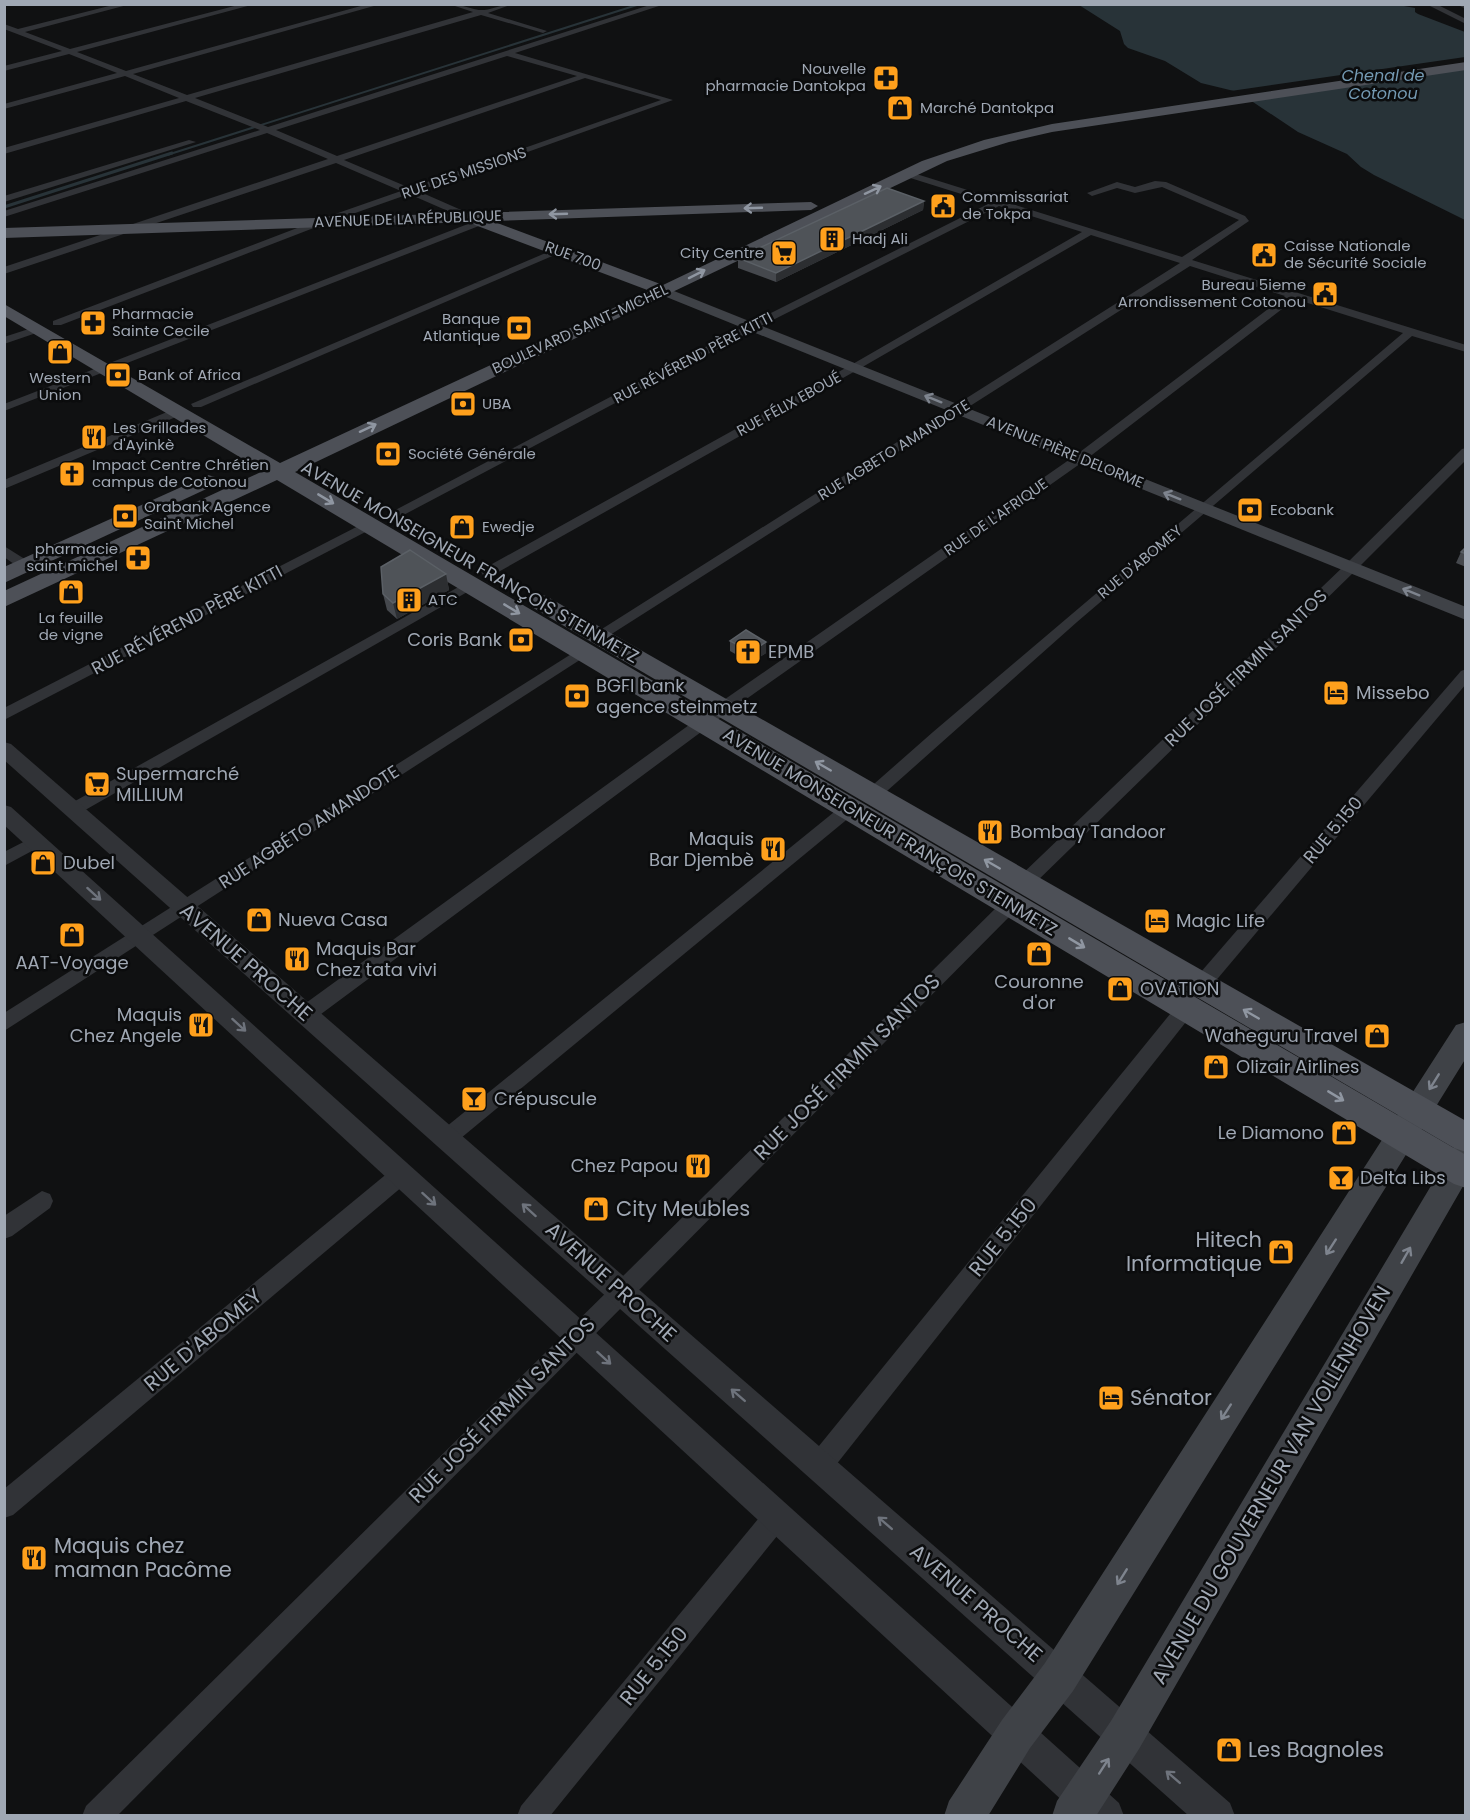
<svg xmlns="http://www.w3.org/2000/svg" width="1470" height="1820" font-family="Poppins,sans-serif">
	<style>
		.water { fill: #283338 }
		.pier { fill: #101112 }
		.lines { fill: none; stroke-linecap: round; stroke-linejoin: round }
		.stream-far1 { stroke: #283338; stroke-width: 2 }
		.stream { stroke: #283338; stroke-width: 3 }
		.minor { fill: #313337; fill-rule: evenodd }
		.tertiary { fill: #313337; fill-rule: evenodd }
		.secondary { fill: #3f4247; fill-rule: evenodd }
		.primary { fill: #4d5057; fill-rule: evenodd }
		.wall { fill: #45484d }
		.shaded-wall { fill: #2c2e31 }
		.building { fill: #4f5358; stroke: #5b6066; stroke-width: 1.5 }
		.oneway { stroke: #8f96a1 }
		.oneway2 { stroke: #7e848e }
		.oneway3 { stroke: #6e737c }
		.labels { text-anchor: middle; stroke-width: 5; stroke-linejoin: round; paint-order: stroke }
		.far-poi-label { font-size: 15px; fill: #a0a8b4; stroke: #0b0c0d; text-anchor: start }
		.far-street-label { font-size: 15px; fill: #a0a8b4; stroke: #0b0c0d }
		.far-water-label { font-size: 16px; font-style: italic; fill: #749ab3; stroke: #0b0c0d }
		.street-label { font-size: 18px; fill: #a0a8b4; stroke: #0b0c0d }
		.poi-label { font-size: 18px; fill: #a0a8b4; stroke: #0b0c0d; text-anchor: start }
		.near-street-label { font-size: 21px; fill: #a0a8b4; stroke: #0b0c0d }
		.near-poi-label { font-size: 21px; fill: #a0a8b4; stroke: #0b0c0d; text-anchor: start }
	</style>
	<rect width="100%" height="100%" fill="#101112"/>
	<path class="water" d="M1393 4 1415 8V12L1418 14 1465 32V220L1374 175 1361 167 1347 154 1298 132 1244 96 1234 91 1201 83 1165 61 1128 48 1124 44 1120 31 1079 5Z"/>
	<path class="pier" d="M1465 57V69L1243 99 1224 92Z"/>
	<g class="lines">
		<path class="stream-far1" d="M167 155 640 4"/>
		<path class="stream" d="M4 207 172 153"/>
		<g class="minor">
			<path d="M117 4H131L25 32 70 49 242 4H255L77 52 126 71 368 4H381L133 74 187 95 473 12 449 4C460 4 468 8 479 10 489 11 502 4 513 4L488 13 547 31 543 33 481 15 195 98 268 127 653 4H665L515 53 673 100 418 191 484 220V224L4 411V404L473 222 409 194 324 224 61 325H53V321L318 220 401 191 336 163 4 274V267L328 159 267 133 4 217V211L260 130 186 101 4 154V148L179 98 125 76 4 109V104L117 73 69 54 4 71V66L62 51 4 29V24L18 29ZM507 56 577 76 337 156 276 130ZM585 78 661 100 410 188 344 160Z"/>
			<path d="M1426 4H1436L1466 19V24Z"/>
			<path d="M1457 4H1466V9L1458 5Z"/>
			<path d="M189 140 196 142 4 202V196Z"/>
			<path d="M904 172H910L1182 257 1239 220 1162 187 1135 193 1117 188 1092 196 1087 193 1117 182 1135 187 1155 181 1166 182 1245 216 1249 221 1192 260 1466 345V352L1412 336 1077 622 878 799H866L864 795 866 791 933 732 1403 333 1295 299 1084 461 728 712 313 1020 306 1022 299 1020 296 1014 299 1008 718 704 1076 455 1285 296 1190 266 599 642 594 640 592 637 594 634 1180 263 1091 235 859 369 493 575H483L481 572 483 569 851 365 1082 232 999 206 757 328 396 519H386L384 516 749 324 990 203 904 176Z"/>
			<path d="M555 249 564 251 201 407H193L191 404Z"/>
			<path d="M38 326 43 329 42 331 4 344V337Z"/>
			<path d="M179 407 183 408V414L4 489V480Z"/>
			<path d="M1466 448V460L1355 571 1030 888 1024 890 1018 888 1015 883 1018 878 1345 565 1462 449Z"/>
			<path d="M370 520 375 521 377 524 375 527 4 720V708Z"/>
			<path d="M4 546 31 563 33 566 31 569H21L4 557Z"/>
			<path d="M471 580 476 581 478 584 476 587 80 813H68L66 809 68 805Z"/>
			<path d="M584 646 591 651 589 654 4 1031V1013Z"/>
			<path d="M1466 669V684L1208 990 1201 992 1194 990 1192 985 1194 980 1461 671Z"/>
			<path d="M850 802 856 804 858 808 856 812 455 1143 448 1146 441 1143 438 1137 441 1131 844 804Z"/>
			<path d="M37 835 43 837 46 841 43 845 4 866V852Z"/>
			<path d="M1011 897 1017 899 1020 904 1017 909 117 1816H82L86 1806 1005 899Z"/>
			<path d="M1186 1000 1193 1003 1196 1008 1193 1013 828 1475 819 1478 810 1475 807 1466 810 1457 1179 1003Z"/>
			<path d="M402 1165 409 1167 413 1174 409 1181 13 1515 4 1518V1489L395 1167Z"/>
			<path d="M42 1191 50 1194 53 1201 50 1208 12 1236 4 1239V1216Z"/>
			<path d="M777 1503 786 1507 790 1516 786 1525 550 1816H517L521 1806 768 1507Z"/>
		</g>
		<g class="tertiary">
			<path d="M4 742 11 744 1230 1803 1235 1816H1189L4 760Z"/>
			<path d="M4 805 11 807 1119 1803 1124 1816H1079L4 825Z"/>
		</g>
		<g class="secondary">
			<path d="M664 287 1466 607V620L659 294 657 291 659 288Z"/>
			<path d="M1466 1022V1058L1073 1691 1030 1748 988 1816H944L949 1801 1002 1720 1045 1663 1456 1025Z"/>
			<path d="M1466 1140V1181L1139 1749 1096 1816H1052L1057 1801 1111 1721 1456 1144Z"/>
		</g>
		<g class="primary">
			<path d="M1466 62V70L1052 132 1009 142 947 161 295 472 1466 1155V1188L1454 1184 277 480 4 607V591L263 471 4 316V304L280 463 650 291 475 225 472 222 4 238V228L811 202 818 206 811 210 492 221 663 285 922 161 984 140 1052 124Z"/>
			<path d="M208 475 215 477 218 481 215 485 4 583V567Z"/>
			<path d="M538 594 546 596 1466 1121V1152L1454 1148 530 606 527 601 530 596Z"/>
		</g>
	</g>
	<g class="wall">
		<path d="M924 201 923 210 776 282 738 268V258Z"/>
		<path d="M1466 547V567L1456 563 1461 552Z"/>
		<path d="M446 574 449 590 397 619 387 610 383 594Z"/>
		<path d="M730 641 766 653 751 663 730 651Z"/>
	</g>
	<g class="shaded-wall">
		<path d="M924 201 923 210 776 282V273Z"/>
		<path d="M446 574 449 590 397 619 393 603Z"/>
		<path d="M766 642V653L751 663V652Z"/>
	</g>
	<g class="building">
		<path d="M887 188 924 201 776 273 738 258Z"/>
		<path d="M1466 547V554L1461 552Z"/>
		<path d="M410 550 446 574 393 603 383 594 381 567Z"/>
		<path d="M746 630 766 642 751 652 730 641Z"/>
	</g>
	<defs><path id="oneway-shaft" d="M-6 0H5M1.5-3L5.5 0L1.5 3" fill="none" stroke-width="1.6" stroke-linecap="round" stroke-linejoin="round" transform="scale(1.5)"/></defs>
	<g class="oneway">
		<use href="#oneway-shaft" transform="translate(873 190) rotate(-25)"/>
		<use href="#oneway-shaft" transform="translate(753 208) rotate(178)"/>
		<use href="#oneway-shaft" transform="translate(558 214) rotate(178)"/>
		<use href="#oneway-shaft" transform="translate(697 274) rotate(-27)"/>
		<use href="#oneway-shaft" transform="translate(368 428) rotate(-25)"/>
		<use href="#oneway-shaft" transform="translate(326 499) rotate(31)"/>
		<use href="#oneway-shaft" transform="translate(512 609) rotate(31)"/>
		<use href="#oneway-shaft" transform="translate(823 766) rotate(-150)"/>
		<use href="#oneway-shaft" transform="translate(992 864) rotate(-150)"/>
		<use href="#oneway-shaft" transform="translate(1077 943) rotate(31)"/>
		<use href="#oneway-shaft" transform="translate(1251 1014) rotate(-150)"/>
		<use href="#oneway-shaft" transform="translate(1336 1096) rotate(31)"/>
	</g>
	<g class="oneway2">
		<use href="#oneway-shaft" transform="translate(933 399) rotate(-158)"/>
		<use href="#oneway-shaft" transform="translate(1172 496) rotate(-158)"/>
		<use href="#oneway-shaft" transform="translate(1411 592) rotate(-158)"/>
		<use href="#oneway-shaft" transform="translate(1434 1082) rotate(122)"/>
		<use href="#oneway-shaft" transform="translate(1331 1247) rotate(123)"/>
		<use href="#oneway-shaft" transform="translate(1406 1255) rotate(-60)"/>
		<use href="#oneway-shaft" transform="translate(1226 1412) rotate(123)"/>
		<use href="#oneway-shaft" transform="translate(1122 1577) rotate(122)"/>
		<use href="#oneway-shaft" transform="translate(1104 1766) rotate(-57)"/>
	</g>
	<g class="oneway3">
		<use href="#oneway-shaft" transform="translate(94 894) rotate(42)"/>
		<use href="#oneway-shaft" transform="translate(239 1025) rotate(42)"/>
		<use href="#oneway-shaft" transform="translate(429 1199) rotate(42)"/>
		<use href="#oneway-shaft" transform="translate(529 1210) rotate(-138)"/>
		<use href="#oneway-shaft" transform="translate(604 1358) rotate(42)"/>
		<use href="#oneway-shaft" transform="translate(738 1395) rotate(-139)"/>
		<use href="#oneway-shaft" transform="translate(885 1523) rotate(-139)"/>
		<use href="#oneway-shaft" transform="translate(1173 1777) rotate(-139)"/>
	</g>
	<defs>
		<symbol id="pharmacy-square" viewBox="-11 -11 22 22"><rect x="-9" y="-9" width="18" height="18" rx="4" fill="#ffa01c" stroke="#0b0c0d"/><path d="M-2-6h4v4h4v4h-4v4h-4v-4h-4v-4h4Z" fill="#111"/></symbol>
		<symbol id="shop-square" viewBox="-11 -11 22 22"><rect x="-9" y="-9" width="18" height="18" rx="4" fill="#ffa01c" stroke="#0b0c0d"/><path d="M-5-2.5h2.3a2.7 3.5 0 0 1 5.4 0H5L5.5 6h-11ZM-1.5-2.5h3a1.5 2.3 0 0 0-3 0Z" fill="#111"/></symbol>
		<symbol id="civic-square" viewBox="-11 -11 22 22"><rect x="-9" y="-9" width="18" height="18" rx="4" fill="#ffa01c" stroke="#0b0c0d"/><path d="M-.6-6.5H3V-4.5H.6V-3L4-1V1h2V6H-6V1h2V-1L-.6-3ZM-1.2 2.5V6h2.4V2.5Z" fill="#111"/></symbol>
		<symbol id="building-square" viewBox="-11 -11 22 22"><rect x="-9" y="-9" width="18" height="18" rx="4" fill="#ffa01c" stroke="#0b0c0d"/><path d="M-4-6H4V6H1V3H-1V6H-4ZM-2.5-4.3h1.7v1.8h-1.7ZM.8-4.3h1.7v1.8H.8ZM-2.5-1h1.7V.8h-1.7ZM.8-1h1.7V.8H.8Z" fill="#111"/></symbol>
		<symbol id="supermarket-square" viewBox="-11 -11 22 22"><rect x="-9" y="-9" width="18" height="18" rx="4" fill="#ffa01c" stroke="#0b0c0d"/><path d="M-6-5.5h2.5l.6 2H6L4.5 2H-2.5L-4.4-4H-6ZM-1.5 3.2a1.3 1.3 0 1 0 .1 0ZM3 3.2a1.3 1.3 0 1 0 .1 0Z" fill="#111"/></symbol>
		<symbol id="bank-square" viewBox="-11 -11 22 22"><rect x="-9" y="-9" width="18" height="18" rx="4" fill="#ffa01c" stroke="#0b0c0d"/><path d="M-6-4H6V4H-6ZM0-2.3a2.3 2.3 0 1 0 0 4.6a2.3 2.3 0 1 0 0-4.6Z" fill="#111"/></symbol>
		<symbol id="restaurant-square" viewBox="-11 -11 22 22"><rect x="-9" y="-9" width="18" height="18" rx="4" fill="#ffa01c" stroke="#0b0c0d"/><path d="M-5-6h1v4h1v-4h1v4h1v-4h1v5L-1.5 .5V6h-2V.5L-5-1ZM5-6V6H3V1.5H1.5Q1.5-4 5-6Z" fill="#111"/></symbol>
		<symbol id="church-square" viewBox="-11 -11 22 22"><rect x="-9" y="-9" width="18" height="18" rx="4" fill="#ffa01c" stroke="#0b0c0d"/><path d="M-1.2-6h2.4v3.5h3.3v2.4h-3.3V6h-2.4V-.1h-3.3v-2.4h3.3Z" fill="#111"/></symbol>
		<symbol id="hotel-square" viewBox="-11 -11 22 22"><rect x="-9" y="-9" width="18" height="18" rx="4" fill="#ffa01c" stroke="#0b0c0d"/><path d="M-6-4.5h1.5V1H6V5H4.5V3h-9V5H-6ZM-4 0a1.8 1.8 0 1 1 3.6 0ZM.5 0V-2.5h3Q6-2.5 6 0Z" fill="#111"/></symbol>
		<symbol id="bar-square" viewBox="-11 -11 22 22"><rect x="-9" y="-9" width="18" height="18" rx="4" fill="#ffa01c" stroke="#0b0c0d"/><path d="M-6-5H6L.8 .8V4.5H3.5V6h-7V4.5H-.8V.8Z" fill="#111"/></symbol>
	</defs>
	<g fill-rule="evenodd">
		<use href="#pharmacy-square" x="871" y="63" width="30" height="30"/>
		<use href="#shop-square" x="885" y="93" width="30" height="30"/>
		<use href="#civic-square" x="928" y="191" width="30" height="30"/>
		<use href="#building-square" x="817" y="224" width="30" height="30"/>
		<use href="#supermarket-square" x="769" y="238" width="30" height="30"/>
		<use href="#civic-square" x="1249" y="240" width="30" height="30"/>
		<use href="#civic-square" x="1310" y="279" width="30" height="30"/>
		<use href="#pharmacy-square" x="78" y="308" width="30" height="30"/>
		<use href="#bank-square" x="504" y="313" width="30" height="30"/>
		<use href="#shop-square" x="45" y="337" width="30" height="30"/>
		<use href="#bank-square" x="103" y="360" width="30" height="30"/>
		<use href="#bank-square" x="448" y="389" width="30" height="30"/>
		<use href="#restaurant-square" x="79" y="422" width="30" height="30"/>
		<use href="#bank-square" x="373" y="439" width="30" height="30"/>
		<use href="#church-square" x="57" y="459" width="30" height="30"/>
		<use href="#bank-square" x="1235" y="495" width="30" height="30"/>
		<use href="#bank-square" x="110" y="501" width="30" height="30"/>
		<use href="#shop-square" x="447" y="512" width="30" height="30"/>
		<use href="#pharmacy-square" x="123" y="543" width="30" height="30"/>
		<use href="#shop-square" x="56" y="577" width="30" height="30"/>
		<use href="#building-square" x="394" y="585" width="30" height="30"/>
		<use href="#bank-square" x="506" y="625" width="30" height="30"/>
		<use href="#church-square" x="733" y="637" width="30" height="30"/>
		<use href="#hotel-square" x="1321" y="678" width="30" height="30"/>
		<use href="#bank-square" x="562" y="681" width="30" height="30"/>
		<use href="#supermarket-square" x="82" y="769" width="30" height="30"/>
		<use href="#restaurant-square" x="975" y="817" width="30" height="30"/>
		<use href="#restaurant-square" x="758" y="834" width="30" height="30"/>
		<use href="#shop-square" x="28" y="848" width="30" height="30"/>
		<use href="#shop-square" x="244" y="905" width="30" height="30"/>
		<use href="#hotel-square" x="1142" y="906" width="30" height="30"/>
		<use href="#shop-square" x="57" y="920" width="30" height="30"/>
		<use href="#shop-square" x="1024" y="939" width="30" height="30"/>
		<use href="#restaurant-square" x="282" y="944" width="30" height="30"/>
		<use href="#shop-square" x="1105" y="974" width="30" height="30"/>
		<use href="#restaurant-square" x="186" y="1010" width="30" height="30"/>
		<use href="#shop-square" x="1362" y="1021" width="30" height="30"/>
		<use href="#shop-square" x="1201" y="1052" width="30" height="30"/>
		<use href="#bar-square" x="459" y="1084" width="30" height="30"/>
		<use href="#shop-square" x="1329" y="1118" width="30" height="30"/>
		<use href="#restaurant-square" x="683" y="1151" width="30" height="30"/>
		<use href="#bar-square" x="1326" y="1163" width="30" height="30"/>
		<use href="#shop-square" x="581" y="1194" width="30" height="30"/>
		<use href="#shop-square" x="1266" y="1237" width="30" height="30"/>
		<use href="#hotel-square" x="1096" y="1383" width="30" height="30"/>
		<use href="#restaurant-square" x="19" y="1543" width="30" height="30"/>
		<use href="#shop-square" x="1214" y="1735" width="30" height="30"/>
	</g>
	<g class="labels">
		<g class="far-poi-label">
			<text x="866" y="74" text-anchor="end">Nouvelle<tspan x="866" dy="17">pharmacie Dantokpa</tspan></text>
			<text x="920" y="113">Marché Dantokpa</text>
			<text x="962" y="202">Commissariat<tspan x="962" dy="17">de Tokpa</tspan></text>
			<text x="852" y="244">Hadj Ali</text>
			<text x="1284" y="251">Caisse Nationale<tspan x="1284" dy="17">de Sécurité Sociale</tspan></text>
			<text x="764" y="258" text-anchor="end">City Centre</text>
			<text x="1306" y="290" text-anchor="end">Bureau 5ieme<tspan x="1306" dy="17">Arrondissement Cotonou</tspan></text>
			<text x="112" y="319">Pharmacie<tspan x="112" dy="17">Sainte Cecile</tspan></text>
			<text x="500" y="324" text-anchor="end">Banque<tspan x="500" dy="17">Atlantique</tspan></text>
			<text x="138" y="380">Bank of Africa</text>
			<text x="60" y="383" text-anchor="middle">Western<tspan x="60" dy="17">Union</tspan></text>
			<text x="482" y="409">UBA</text>
			<text x="113" y="433">Les Grillades<tspan x="113" dy="17">d'Ayinkè</tspan></text>
			<text x="408" y="459">Société Générale</text>
			<text x="92" y="470">Impact Centre Chrétien<tspan x="92" dy="17">campus de Cotonou</tspan></text>
			<text x="144" y="512">Orabank Agence<tspan x="144" dy="17">Saint Michel</tspan></text>
			<text x="1270" y="515">Ecobank</text>
			<text x="482" y="532">Ewedje</text>
			<text x="118" y="554" text-anchor="end">pharmacie<tspan x="118" dy="17">saint michel</tspan></text>
			<text x="428" y="605">ATC</text>
			<text x="71" y="623" text-anchor="middle">La feuille<tspan x="71" dy="17">de vigne</tspan></text>
		</g>
		<g class="far-street-label">
			<text transform="translate(464 173) rotate(-19)" y="5">RUE DES MISSIONS</text>
			<text transform="translate(408 219) rotate(-2)" y="5">AVENUE DE LA RÉPUBLIQUE</text>
			<text transform="translate(573 256) rotate(20)" y="5">RUE 700</text>
			<text transform="translate(580 329) rotate(-25)" y="5">BOULEVARD SAINT-MICHEL</text>
			<text transform="translate(693 358) rotate(-28)" y="5">RUE RÉVÉREND PÈRE KITTI</text>
			<text transform="translate(789 404) rotate(-29)" y="5">RUE FÉLIX EBOUÉ</text>
			<text transform="translate(894 450) rotate(-32)" y="5">RUE AGBETO AMANDOTE</text>
			<text transform="translate(1065 452) rotate(22)" y="5">AVENUE PIÈRE DELORME</text>
			<text transform="translate(996 517) rotate(-35)" y="5">RUE DE L'AFRIQUE</text>
			<text transform="translate(1140 562) rotate(-40)" y="5">RUE D'ABOMEY</text>
		</g>
		<g class="far-water-label">
			<text x="1383" y="81">Chenal de<tspan x="1383" dy="18">Cotonou</tspan></text>
		</g>
		<g class="street-label">
			<text transform="translate(470 562) rotate(30)" y="6">AVENUE MONSEIGNEUR FRANÇOIS STEINMETZ</text>
			<text transform="translate(187 620) rotate(-28)" y="6">RUE RÉVÉREND PÈRE KITTI</text>
			<text transform="translate(1246 668) rotate(-44)" y="6">RUE JOSÉ FIRMIN SANTOS</text>
			<text transform="translate(309 827) rotate(-33)" y="6">RUE AGBÉTO AMANDOTE</text>
			<text transform="translate(1333 830) rotate(-50)" y="6">RUE 5.150</text>
			<text transform="translate(890 832) rotate(31)" y="6">AVENUE MONSEIGNEUR FRANÇOIS STEINMETZ</text>
		</g>
		<g class="poi-label">
			<text x="502" y="646" text-anchor="end">Coris Bank</text>
			<text x="768" y="658">EPMB</text>
			<text x="596" y="692">BGFI bank<tspan x="596" dy="21">agence steinmetz</tspan></text>
			<text x="1356" y="699">Missebo</text>
			<text x="116" y="780">Supermarché<tspan x="116" dy="21">MILLIUM</tspan></text>
			<text x="1010" y="838">Bombay Tandoor</text>
			<text x="754" y="845" text-anchor="end">Maquis<tspan x="754" dy="21">Bar Djembè</tspan></text>
			<text x="63" y="869">Dubel</text>
			<text x="278" y="926">Nueva Casa</text>
			<text x="1176" y="927">Magic Life</text>
			<text x="316" y="955">Maquis Bar<tspan x="316" dy="21">Chez tata vivi</tspan></text>
			<text x="72" y="969" text-anchor="middle">AAT-Voyage</text>
			<text x="1039" y="988" text-anchor="middle">Couronne<tspan x="1039" dy="21">d'or</tspan></text>
			<text x="1140" y="995">OVATION</text>
			<text x="182" y="1021" text-anchor="end">Maquis<tspan x="182" dy="21">Chez Angele</tspan></text>
			<text x="1358" y="1042" text-anchor="end">Waheguru Travel</text>
			<text x="1236" y="1073">Olizair Airlines</text>
			<text x="494" y="1105">Crépuscule</text>
			<text x="1324" y="1139" text-anchor="end">Le Diamono</text>
			<text x="678" y="1172" text-anchor="end">Chez Papou</text>
			<text x="1360" y="1184">Delta Libs</text>
		</g>
		<g class="near-street-label">
			<text transform="translate(246 962) rotate(41)" y="7">AVENUE PROCHE</text>
			<text transform="translate(847 1067) rotate(-45)" y="7">RUE JOSÉ FIRMIN SANTOS</text>
			<text transform="translate(1003 1237) rotate(-51)" y="7">RUE 5.150</text>
			<text transform="translate(611 1282) rotate(42)" y="7">AVENUE PROCHE</text>
			<text transform="translate(203 1340) rotate(-40)" y="7">RUE D'ABOMEY</text>
			<text transform="translate(502 1410) rotate(-45)" y="7">RUE JOSÉ FIRMIN SANTOS</text>
			<text transform="translate(1271 1485) rotate(-60)" y="7">AVENUE DU GOUVERNEUR VAN VOLLENHOVEN</text>
			<text transform="translate(976 1603) rotate(41)" y="7">AVENUE PROCHE</text>
			<text transform="translate(654 1666) rotate(-51)" y="7">RUE 5.150</text>
		</g>
		<g class="near-poi-label">
			<text x="616" y="1216">City Meubles</text>
			<text x="1262" y="1247" text-anchor="end">Hitech<tspan x="1262" dy="24">Informatique</tspan></text>
			<text x="1130" y="1405">Sénator</text>
			<text x="54" y="1553">Maquis chez<tspan x="54" dy="24">maman Pacôme</tspan></text>
			<text x="1248" y="1757">Les Bagnoles</text>
		</g>
	</g>
	<rect width="1470" height="1820" fill="none" stroke="#a0a8b4" stroke-width="12"/>
</svg>
